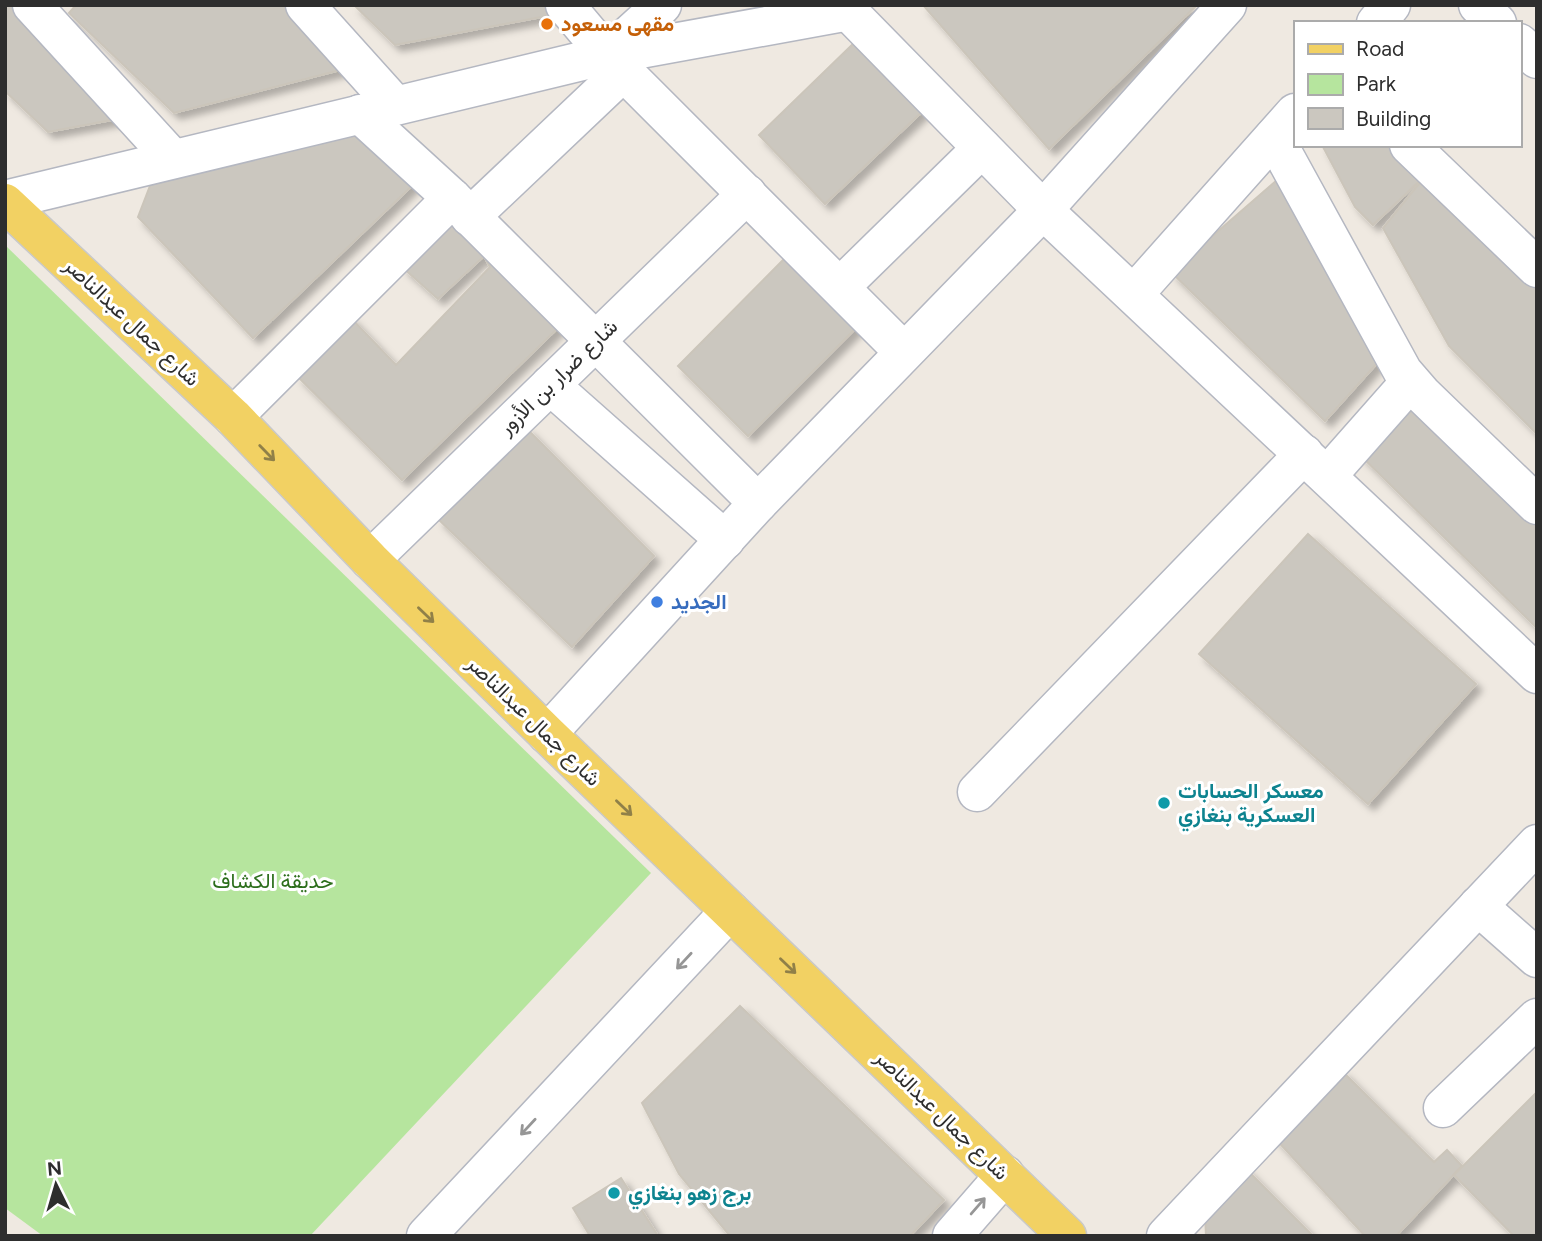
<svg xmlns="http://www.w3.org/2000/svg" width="1542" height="1241" font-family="Figtree,Vazirmatn,sans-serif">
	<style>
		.green { fill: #b6e59e }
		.building { fill: #cbc7bf; stroke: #cbc5ba; stroke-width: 2; filter: url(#shadow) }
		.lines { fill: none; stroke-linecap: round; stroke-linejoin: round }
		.minor-casing { stroke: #b4b7c1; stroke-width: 41 }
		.major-casing { stroke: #c9c9c9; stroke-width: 41 }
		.minor { stroke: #fff; stroke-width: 38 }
		.major { stroke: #f2d163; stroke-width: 38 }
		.oneway { stroke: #908048 }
		.oneway2 { stroke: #969696 }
		.food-dot { fill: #e8710a; stroke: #fff; stroke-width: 2.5 }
		.shop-dot { fill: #3f7fe0; stroke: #fff; stroke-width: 2.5 }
		.culture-dot { fill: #0f9aa8; stroke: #fff; stroke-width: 2.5 }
		.labels { text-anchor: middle; stroke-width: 6; stroke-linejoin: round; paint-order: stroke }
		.food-label { font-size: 21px; font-weight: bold; fill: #c56008; stroke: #fff; text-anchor: start }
		.street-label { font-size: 21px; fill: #2e2e2e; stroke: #fff }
		.shop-label { font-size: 21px; font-weight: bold; fill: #366cbe; stroke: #fff; text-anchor: start }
		.culture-label { font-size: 21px; font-weight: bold; fill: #0d838f; stroke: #fff; text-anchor: start }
		.park-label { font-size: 21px; fill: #2c6e1b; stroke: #fff }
	</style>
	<defs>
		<filter id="shadow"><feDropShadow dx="6" dy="6" stdDeviation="3.5" flood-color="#0004"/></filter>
	</defs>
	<rect width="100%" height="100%" fill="#efe9e1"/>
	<path class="green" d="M5 245 651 873 310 1236H43L5 1208Z"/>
	<g class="building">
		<path d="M5 5H18L122 118 48 132 5 91Z"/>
		<path d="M76 5H291L348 68 174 113 69 13Z"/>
		<path d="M354 5H549L557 14 395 45Z"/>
		<path d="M923 5H1197L1049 149Z"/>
		<path d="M854 43 924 110 825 204 759 135Z"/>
		<path d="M361 126 416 182 253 338 138 217 153 178Z"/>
		<path d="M1322 145H1396L1427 174 1373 225 1355 207Z"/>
		<path d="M1427 174 1537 280V434L1449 346 1383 228Z"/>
		<path d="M1276 181 1306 216 1380 360 1325 421 1171 272Z"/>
		<path d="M452 212 563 323 402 480 297 376 350 317 396 365 490 267 484 256 438 299 402 267Z"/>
		<path d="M789 254 860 324 748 436 678 366Z"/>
		<path d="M1414 399 1537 519V628L1359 454Z"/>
		<path d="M526 428 654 556 572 647 438 519Z"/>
		<path d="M1308 534 1476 684 1368 804 1199 654Z"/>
		<path d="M740 1006 944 1200 910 1236H730L679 1174 642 1103Z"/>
		<path d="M1342 1071 1434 1162 1447 1150 1462 1166 1396 1236H1365L1273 1136Z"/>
		<path d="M1537 1092V1236H1514L1454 1175Z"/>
		<path d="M1245 1168 1313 1236H1206L1205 1214Z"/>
		<path d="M621 1178 658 1236H590L573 1208Z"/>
	</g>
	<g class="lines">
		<defs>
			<g id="minor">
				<path d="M32 5 173 159"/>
				<path d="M305 5 395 105"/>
				<path d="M565 5 607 55 903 351"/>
				<path d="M842 5 1043 210 1537 674"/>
				<path d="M1478 5 1497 23"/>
				<path d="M1376 23 1391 5"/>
				<path d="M1519 43 1537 59"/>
				<path d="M607 55 662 5"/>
				<path d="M360 114 452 198 758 503"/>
				<path d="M1274 137 1403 372 1422 394 1537 505"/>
				<path d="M1409 145 1537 268"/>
				<path d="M5 200 607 55 849 11"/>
				<path d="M470 217 624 71"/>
				<path d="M840 287 982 148"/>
				<path d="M1134 294 1295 113"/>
				<path d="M550 385 725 540"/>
				<path d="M233 417 452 198"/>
				<path d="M1327 476 1410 382"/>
				<path d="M370 560 747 194"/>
				<path d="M547 734 758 503 1043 210 1227 5"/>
				<path d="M977 792 1304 454"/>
				<path d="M1478 906 1537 958"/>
				<path d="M1443 1108 1537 1018"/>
				<path d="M426 1236 730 911"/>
				<path d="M952 1236 1005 1175"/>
				<path d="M1166 1236 1537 844"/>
			</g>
			<path id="major" d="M5 203 233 417 370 560 547 734 1067 1236"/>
		</defs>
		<use href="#minor" class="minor-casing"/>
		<use href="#major" class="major-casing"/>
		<use href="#minor" class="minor"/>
		<use href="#major" class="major"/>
	</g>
	<defs><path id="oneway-shaft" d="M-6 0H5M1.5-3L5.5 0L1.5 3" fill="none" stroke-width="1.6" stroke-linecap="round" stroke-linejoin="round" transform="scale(1.75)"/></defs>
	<g class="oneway">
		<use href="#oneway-shaft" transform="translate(267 453) rotate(46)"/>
		<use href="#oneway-shaft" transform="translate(426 615) rotate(44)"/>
		<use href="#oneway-shaft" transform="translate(624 808) rotate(44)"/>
		<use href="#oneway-shaft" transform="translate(788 966) rotate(44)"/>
	</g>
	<g class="oneway2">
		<use href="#oneway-shaft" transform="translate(684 961) rotate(133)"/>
		<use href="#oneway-shaft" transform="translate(528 1127) rotate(133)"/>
		<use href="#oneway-shaft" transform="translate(978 1206) rotate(-49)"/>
	</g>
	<circle class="food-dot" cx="547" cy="24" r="7"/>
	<circle class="shop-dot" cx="657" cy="602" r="7"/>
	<g class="culture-dot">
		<circle cx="1164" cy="803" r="7"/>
		<circle cx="614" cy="1193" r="7"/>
	</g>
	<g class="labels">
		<g class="food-label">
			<text x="561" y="31">مقهى مسعود</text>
		</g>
		<g class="street-label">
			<text transform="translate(132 322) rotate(43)" y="7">شارع جمال عبدالناصر</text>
			<text transform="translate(558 377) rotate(-44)" y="7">شارع ضرار بن الأزور</text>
			<text transform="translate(534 721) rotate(44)" y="7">شارع جمال عبدالناصر</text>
			<text transform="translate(942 1115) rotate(44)" y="7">شارع جمال عبدالناصر</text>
		</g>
		<g class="shop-label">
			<text x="671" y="609">الجديد</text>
		</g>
		<g class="culture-label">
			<text x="1178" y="798">معسكر الحسابات<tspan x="1178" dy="24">العسكرية بنغازي</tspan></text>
			<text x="628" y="1200">برج زهو بنغازي</text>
		</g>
		<g class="park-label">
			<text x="273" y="888">حديقة الكشاف</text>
		</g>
	</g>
	<rect width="1542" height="1241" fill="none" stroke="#2e2e2e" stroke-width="14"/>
	<rect x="1294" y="21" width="228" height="126" fill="#ffffff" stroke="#ababab" stroke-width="2"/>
	<rect x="1308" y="44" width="35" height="10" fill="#f2d163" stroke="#ababab" stroke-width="2"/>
	<text x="1356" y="56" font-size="21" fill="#2e2e2e">Road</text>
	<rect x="1308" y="74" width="35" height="21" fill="#b6e59e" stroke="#ababab" stroke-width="2"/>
	<text x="1356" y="91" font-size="21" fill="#2e2e2e">Park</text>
	<rect x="1308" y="108" width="35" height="21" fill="#cbc7bf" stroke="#ababab" stroke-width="2"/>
	<text x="1356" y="126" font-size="21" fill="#2e2e2e">Building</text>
	<g transform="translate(56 1185) rotate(355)" stroke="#ffffff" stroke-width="5" paint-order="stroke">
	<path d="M0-5L12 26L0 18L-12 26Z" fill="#2e2e2e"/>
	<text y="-10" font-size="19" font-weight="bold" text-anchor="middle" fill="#2e2e2e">N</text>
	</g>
</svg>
